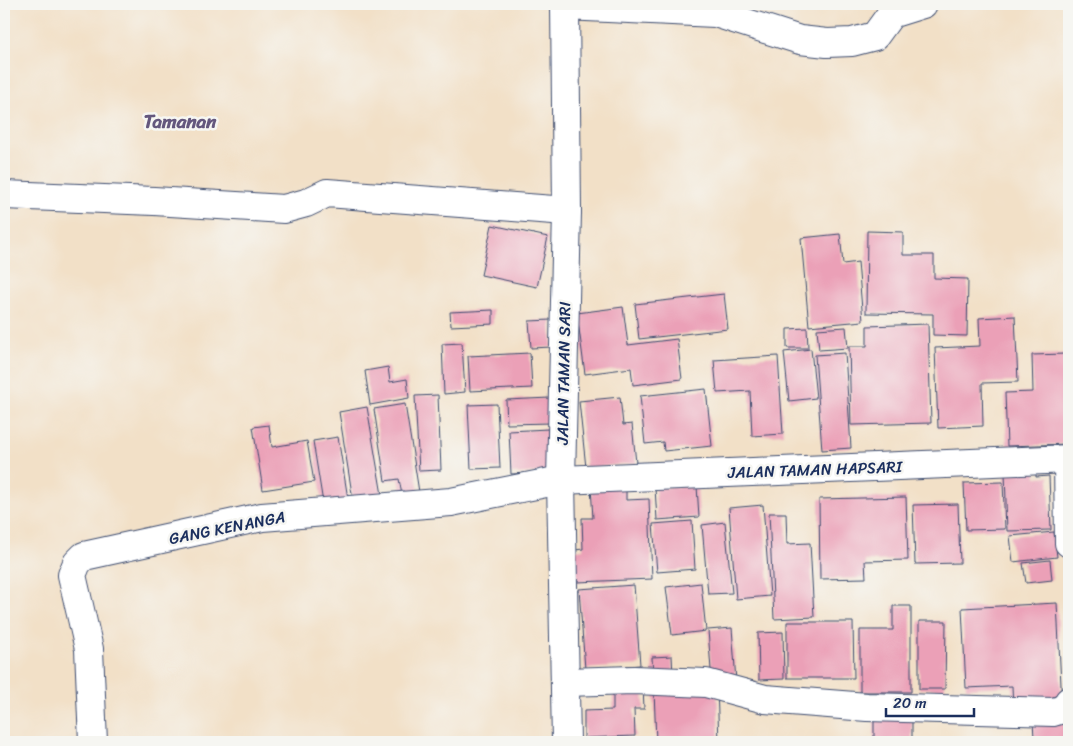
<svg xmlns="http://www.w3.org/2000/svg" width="1073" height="746" font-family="Sriracha,sans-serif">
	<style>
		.building { fill: #eba0b7 }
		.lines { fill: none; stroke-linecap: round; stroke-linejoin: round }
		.minor-casing { stroke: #3b4a6e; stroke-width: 30 }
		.minor { stroke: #fff; stroke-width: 28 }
		.labels { text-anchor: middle; stroke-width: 5; stroke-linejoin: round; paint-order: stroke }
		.street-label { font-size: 16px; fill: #1b2f5e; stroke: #f6f6f2 }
		.quarter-label { font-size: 19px; font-weight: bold; fill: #64577d; stroke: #f6f6f2 }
	</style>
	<rect width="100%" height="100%" fill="#f6f6f2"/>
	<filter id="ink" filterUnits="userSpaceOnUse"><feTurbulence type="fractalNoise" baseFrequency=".02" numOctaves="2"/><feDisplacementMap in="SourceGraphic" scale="10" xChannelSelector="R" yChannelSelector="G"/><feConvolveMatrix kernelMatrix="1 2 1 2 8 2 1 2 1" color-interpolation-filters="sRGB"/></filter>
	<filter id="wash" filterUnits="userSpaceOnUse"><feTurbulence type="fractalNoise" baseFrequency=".0096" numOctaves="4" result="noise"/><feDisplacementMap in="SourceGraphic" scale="20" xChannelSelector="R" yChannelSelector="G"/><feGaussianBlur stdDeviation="1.12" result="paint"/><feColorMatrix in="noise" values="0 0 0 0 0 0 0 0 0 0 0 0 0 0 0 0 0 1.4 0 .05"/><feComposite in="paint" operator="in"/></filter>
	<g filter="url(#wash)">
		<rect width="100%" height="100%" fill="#f2e0c7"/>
		<g id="blocks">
			<g class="building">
				<path d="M492 225 548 237 537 287 481 275Z"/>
				<path d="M867 231 903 232V255H934V278L968 279 967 336 933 335V314L866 313Z"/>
				<path d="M840 234 843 264 858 262 863 321 809 326 801 238Z"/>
				<path d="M724 294 728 329 639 339 635 304Z"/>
				<path d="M623 307 628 345 677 339 682 379 633 385 631 368 585 374 577 313Z"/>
				<path d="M493 310V324L451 326 450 312Z"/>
				<path d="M1015 316 1018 382 982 383 983 426 938 428 935 348 980 346 979 318Z"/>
				<path d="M551 320 552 347 531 348 529 321Z"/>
				<path d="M928 324 931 423 851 425 849 346H867V326Z"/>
				<path d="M846 327 848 348 819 350 817 329Z"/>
				<path d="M807 328 808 348H787V329Z"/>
				<path d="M462 343 465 392 444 394 442 344Z"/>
				<path d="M811 349 816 398 789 401 784 352Z"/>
				<path d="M530 353 532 388 470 391 468 356Z"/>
				<path d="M845 353 851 448 822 450 815 355Z"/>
				<path d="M1065 354H1069V412H1067L1069 444 1007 446 1005 393 1033 392 1032 355Z"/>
				<path d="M778 356 783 434 752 436 750 391 717 393 714 360Z"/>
				<path d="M388 367 390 382 407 379 409 398 370 405 365 371Z"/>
				<path d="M706 389 712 446 664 451 663 442 645 444 640 396Z"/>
				<path d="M438 395 441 470 419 471 415 396Z"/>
				<path d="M620 397 623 425 632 424 636 463 586 468 579 401Z"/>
				<path d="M550 398 551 423 507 424 506 400Z"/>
				<path d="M405 404 419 492 402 495 399 479 385 481 374 409Z"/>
				<path d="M497 404 500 468 471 469 468 405Z"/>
				<path d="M367 407 382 495 353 500 339 412Z"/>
				<path d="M269 425 272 447 307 441 314 482 263 490 253 427Z"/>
				<path d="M548 429 550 472 511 474 509 431Z"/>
				<path d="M338 437 348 499 323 503 313 441Z"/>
				<path d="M1036 471V477L1049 476 1051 530 1007 531 1005 472Z"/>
				<path d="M1003 482 1005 529 966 530 964 483Z"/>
				<path d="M626 486V500L649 499 652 579 577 582 575 550 583 549 582 518H593L591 487Z"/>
				<path d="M697 486 699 517 657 520 655 488Z"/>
				<path d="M906 497 908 560 865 561 866 578 820 579 819 499Z"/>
				<path d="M958 504 960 563 915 564 913 505Z"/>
				<path d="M763 505 770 596 736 599 729 508Z"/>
				<path d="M769 513H786L787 544 810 543 814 617 774 619Z"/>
				<path d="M692 521 695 569 657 572 653 524Z"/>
				<path d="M725 522 732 593 708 594 702 525Z"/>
				<path d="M1054 532 1057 557 1013 562 1010 536Z"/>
				<path d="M1050 560 1052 580 1026 583 1023 563Z"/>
				<path d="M701 583 706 631 672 635 666 587Z"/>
				<path d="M634 585 640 665 585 669 579 589Z"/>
				<path d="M1057 603 1062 706 1013 709 1012 686 966 688 962 608Z"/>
				<path d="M893 606H911V692H860V630H893Z"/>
				<path d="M919 621H946L945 689H919Z"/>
				<path d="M787 622H853L854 678H787Z"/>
				<path d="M732 628 736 681 712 683 708 630Z"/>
				<path d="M783 632 784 679 759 680 758 633Z"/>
				<path d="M672 656 673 676 653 677 652 657Z"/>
				<path d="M643 686 644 709H634L635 736 584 738V711L613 710V687Z"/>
				<path d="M717 687 719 742H656L654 690Z"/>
				<path d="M874 713H912V742H860V741L874 740Z"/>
				<path d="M1069 720V742H985V739L1034 738 1033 721Z"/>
			</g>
		</g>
	</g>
	<g filter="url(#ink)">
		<use href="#blocks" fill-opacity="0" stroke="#3b4a6e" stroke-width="1"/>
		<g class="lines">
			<defs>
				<g id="minor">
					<path d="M565 4 567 211 561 480 566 742"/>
					<path d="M565 6 715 13 800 40 827 43 852 42 875 36 891 14 923 4"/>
					<path d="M4 195 154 201 284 209 306 203 327 193 567 211"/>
					<path d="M1068 459 1069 543"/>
					<path d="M565 682 634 680 706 683 765 699 867 707 1053 712C1060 710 1066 709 1069 701"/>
					<path d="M93 742 89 649 72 575 77 563 84 556 262 517 451 502 561 480 1069 459"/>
				</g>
			</defs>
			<use href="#minor" class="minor-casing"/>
			<use href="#minor" class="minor"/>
		</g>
	</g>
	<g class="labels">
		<g class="street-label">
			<text transform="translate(563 373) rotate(-89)" y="6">JALAN TAMAN SARI</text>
			<text transform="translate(815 469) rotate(-2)" y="6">JALAN TAMAN HAPSARI</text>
			<text transform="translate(227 527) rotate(-11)" y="6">GANG KENANGA</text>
		</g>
		<g class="quarter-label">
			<text x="180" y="128">Tamanan</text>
		</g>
	</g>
	<rect width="1073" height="746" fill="none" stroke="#f6f6f2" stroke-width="20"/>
	<path d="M886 708v8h88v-8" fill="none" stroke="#1b2f5e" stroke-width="2.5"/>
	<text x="893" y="708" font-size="15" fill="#1b2f5e" stroke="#f6f6f2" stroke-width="4" paint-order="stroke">20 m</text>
</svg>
